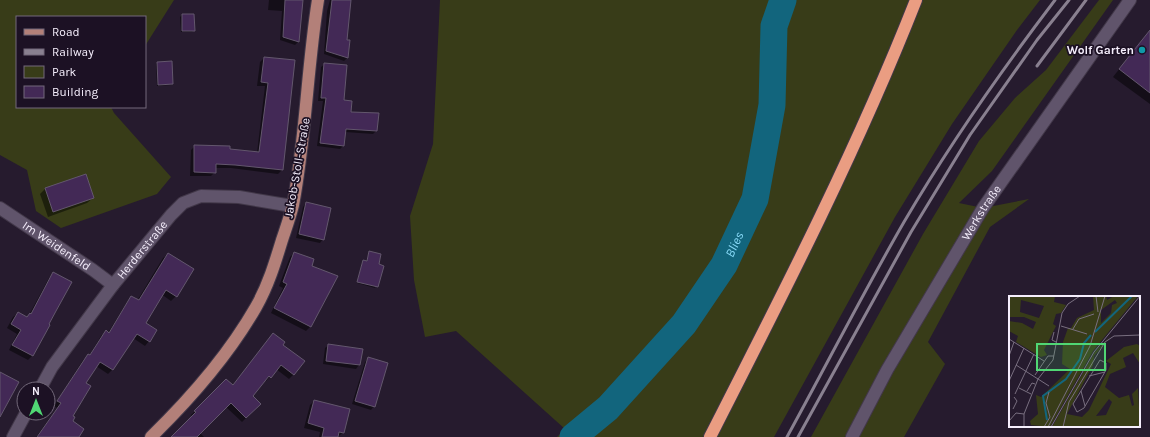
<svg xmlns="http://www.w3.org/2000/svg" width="1150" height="437" font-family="Karla,sans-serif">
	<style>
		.green { fill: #383c18 }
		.shadow { fill: #0007 }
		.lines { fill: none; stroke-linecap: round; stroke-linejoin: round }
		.river { stroke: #12657d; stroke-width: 27 }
		.building { fill: #432956; stroke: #63576d }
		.minor-casing { stroke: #423849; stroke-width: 14 }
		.major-casing { stroke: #423849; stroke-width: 14 }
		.highway-casing { stroke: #423849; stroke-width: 14 }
		.minor { stroke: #60546b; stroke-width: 12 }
		.major { stroke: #b38079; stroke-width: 12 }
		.highway { stroke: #ea9d82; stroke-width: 12 }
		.rail { stroke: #898090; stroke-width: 3 }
		.culture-dot { fill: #0f9aa8; stroke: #1c1124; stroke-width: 1.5 }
		.labels { text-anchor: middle; stroke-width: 3.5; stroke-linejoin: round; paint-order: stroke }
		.poi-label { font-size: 12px; font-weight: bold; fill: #f5eefc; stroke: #1c1124; text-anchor: end }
		.street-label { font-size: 12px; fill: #f5eefc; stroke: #1c1124 }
		.water-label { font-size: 13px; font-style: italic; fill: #86d8f6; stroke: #1c1124 }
		.inset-river { fill: none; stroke: #12657d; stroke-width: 2 }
		.inset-road { fill: none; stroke: #796f80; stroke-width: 1 }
		.view { fill: #50d674; fill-opacity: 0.15; stroke: #50d674; stroke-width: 2 }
		.inset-edge { fill: none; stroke: #f5eefc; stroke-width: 2 }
	</style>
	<rect width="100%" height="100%" fill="#261b2e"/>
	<g class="green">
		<path d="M0 0H174L145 46V17H17V107H111L114 113 171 177 157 194 61 228 36 211 27 170 0 155Z"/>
		<path d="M440 0H1040L1017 30 952 124 895 217 774 437H557L565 429 456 331 425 337 414 280 410 216 433 144Z"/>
		<path d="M1099 0H1113L992 171 959 203 983 208 1029 199 990 227 928 342 945 364 904 437H811L923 234 979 141 1015 98 1046 70Z"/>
	</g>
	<g class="shadow">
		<path d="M269 0H302L298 42 295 45 280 40 282 11 268 10Z"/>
		<path d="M330 0H350L346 40 349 41 347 58 344 61 324 54 327 11Z"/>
		<path d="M182 15H193L194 30 192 32H181L180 17Z"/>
		<path d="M1150 30V104L1113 77Z"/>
		<path d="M264 58 282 170 278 174 231 168H215V172L211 176H190L191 150 195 146 257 153 265 86H257L260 62Z"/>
		<path d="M157 63 172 84 171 85 157 86 156 64Z"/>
		<path d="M325 64 343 101 350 113 376 131 373 134 345 132 343 146 340 149 317 146 323 101H318L321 67Z"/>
		<path d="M85 175 93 198 87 203 48 217 40 194 45 189Z"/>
		<path d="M306 203 323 239 320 243 296 238 303 207Z"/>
		<path d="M369 252 377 265 383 266 375 288 357 283 362 263 364 261 366 262Z"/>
		<path d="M294 253 310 267 337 277 310 327 306 331 271 313 283 288 279 286 290 257Z"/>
		<path d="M168 254 176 296 171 301 161 294 144 324 149 341 145 346 133 338 112 370 108 374 96 366 85 384 72 416 71 421 78 437H36L57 408 54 406 83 360 89 356 101 336 106 332 108 333 127 302 131 297 137 301 163 258Z"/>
		<path d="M53 273 48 325H49L32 356 28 360 9 350 17 334 7 328 13 317 18 313 26 318 29 315 49 278Z"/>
		<path d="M269 339 282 345 304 362 293 375 289 379 276 369 266 381 264 380 252 396 260 404 242 422 226 407 200 433 204 437H172L192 417 191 415 226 380 232 386Z"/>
		<path d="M329 345 362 349 359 365 356 369 323 364 325 348Z"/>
		<path d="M369 358 374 406 371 410 352 404 365 362Z"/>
		<path d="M314 401 343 432 338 437H319L320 432 304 428 310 405Z"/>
	</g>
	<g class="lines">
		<path class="river" id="s1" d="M573 437 608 408 684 324 724 265 755 199 772 105 774 26 783 0"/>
	</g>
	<g class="building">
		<path d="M285 0H303L299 42 283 37Z"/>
		<path d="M332 0H351L347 40H350L348 58 326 51Z"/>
		<path d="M182 14H194L195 31H182Z"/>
		<path d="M1150 30V93L1119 69Z"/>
		<path d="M264 57 295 60 283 170 235 165 216 164V173L194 172V145L230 146V149L259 152 268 83 261 82Z"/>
		<path d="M172 61 173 84 158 85 157 62Z"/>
		<path d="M324 63 347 65 344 100 352 101 351 112 379 113 377 131 346 129 344 146 320 143 326 98H321Z"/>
		<path d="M86 174 94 198 53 212 45 188Z"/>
		<path d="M306 202 331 208 324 240 299 234Z"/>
		<path d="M369 251 381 254 379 264 384 266 378 287 357 282 363 260 367 261Z"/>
		<path d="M294 252 314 259 312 266 338 276 311 327 274 308 287 284 283 282Z"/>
		<path d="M168 253 194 269 177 297 166 290 161 298 146 323 157 330 150 342 137 334 113 370 100 362 86 383 91 386 73 416 75 417 73 421 84 429 79 437H37L61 403 57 401 88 354 90 355 106 330 109 333 131 296 139 300Z"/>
		<path d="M53 272 72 282 56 311 49 324 50 325 33 356 12 345 21 330 11 324 18 312 27 317 30 313 31 314Z"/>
		<path d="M273 333 285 342 283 345 305 361 294 375 281 365 271 378 269 376 253 396 261 404 246 418 231 403 197 437H171L196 412 194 411 226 379 233 385Z"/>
		<path d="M328 344 363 349 360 365 326 361Z"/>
		<path d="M368 357 388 363 375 407 355 401Z"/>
		<path d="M0 372 19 382 0 417Z"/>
		<path d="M314 400 350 409 344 433 339 432 338 437H322L324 428 308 423Z"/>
	</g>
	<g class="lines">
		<defs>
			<g id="minor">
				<path id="s2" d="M0 208 93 270 113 285"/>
				<path id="s3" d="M40 389 52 367 113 285 171 215 183 203 201 196 239 197 292 206"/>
				<path d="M13 437 26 413"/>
				<path id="s4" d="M852 437 887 370 983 208 1130 0"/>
			</g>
			<path id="major" d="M151 437C191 398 228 356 256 307 268 286 275 263 282 240 286 228 290 217 293 205 306 137 307 68 318 0"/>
			<path id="highway" d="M710 437C783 294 857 150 916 0"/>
		</defs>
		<use href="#minor" class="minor-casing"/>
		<use href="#major" class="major-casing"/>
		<use href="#highway" class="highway-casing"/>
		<use href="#minor" class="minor"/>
		<use href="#major" class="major"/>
		<use href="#highway" class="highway"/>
		<g class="rail">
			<path d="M1037 66 1086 0"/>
			<path d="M787 437C826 366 863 293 904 222 949 145 1001 71 1055 0"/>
			<path d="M798 437 911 232 970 135 1037 40 1069 0"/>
		</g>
	</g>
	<circle class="culture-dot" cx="1142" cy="50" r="4"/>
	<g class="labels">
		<g class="poi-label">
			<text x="1134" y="54">Wolf Garten</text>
		</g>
		<g class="street-label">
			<text transform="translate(297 168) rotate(-80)" y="4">Jakob-Stoll-Straße</text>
			<text dy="4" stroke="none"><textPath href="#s4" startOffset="259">Werkstraße</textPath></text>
			<text dy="4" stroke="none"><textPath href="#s2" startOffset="68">Im Weidenfeld</textPath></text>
			<text dy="4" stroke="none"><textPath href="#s3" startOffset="173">Herderstraße</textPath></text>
		</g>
		<g class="water-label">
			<text dy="5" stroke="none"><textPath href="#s1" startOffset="253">Blies</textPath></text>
		</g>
	</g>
	<g transform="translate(1009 296)">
		<rect width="131" height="131" fill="#261b2e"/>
		<path d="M0 0H46L45 6 57 9 52 17 47 18 44 28 47 30 35 54 38 59 32 61 7 46 9 40 0 35V25L13 27 24 33 27 26 15 21H0ZM12 4 35 10 30 22 11 16ZM84 0H97L98 4 105 0H129L84 55 41 131 22 129 21 125 29 118 27 99 32 101 61 73 53 68 54 46 59 32H62L68 22 85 14ZM106 4 108 7 103 9 102 17 92 27V14ZM103 38 85 60 84 69 58 118 73 121 80 114 102 68 97 65 115 51 128 48 131 50V68L124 57 114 62 117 71 101 78 96 91 110 102 120 99 123 110 125 109 123 98 129 92 131 131H43L86 56ZM100 103 103 106 97 119 87 120Z" fill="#383c18" fill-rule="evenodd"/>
		<path class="inset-river" d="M86 36 123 0M38 124 34 100 57 83 71 63 75 47 82 39"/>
		<path class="inset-road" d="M87 0 89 16M52 30 78 38M64 33 70 23 85 18M45 36 43 44 47 46M0 43 35 65M0 60 5 46M91 64 97 67V74L75 112 68 116 64 108ZM7 69 40 90M26 79 39 60H45M80 80 96 76M0 85 15 52M10 92 22 98M18 95 23 87 26 88M72 95 76 110M6 98 25 58M4 113 8 105 5 101M0 125 7 117 15 118M15 131V118L29 83 44 64 53 17 59 8 71 0M35 131 41 121 37 107 40 96M39 131 81 50 96 0M42 131 85 56 131 0M54 131 60 106 96 46 105 40 131 39"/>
		<path class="view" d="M28 48H96V74H28Z"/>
		<rect width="131" height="131" class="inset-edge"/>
	</g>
	<rect x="16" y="16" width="130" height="92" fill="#1c1124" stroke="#73697a"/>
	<rect x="24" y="29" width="20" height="6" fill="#b38079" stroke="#73697a"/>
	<text x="52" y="36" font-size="12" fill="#f5eefc">Road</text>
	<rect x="24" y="49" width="20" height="6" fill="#898090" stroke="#73697a"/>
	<text x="52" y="56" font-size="12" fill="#f5eefc">Railway</text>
	<rect x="24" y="66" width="20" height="12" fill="#383c18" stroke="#73697a"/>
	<text x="52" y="76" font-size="12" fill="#f5eefc">Park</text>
	<rect x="24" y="86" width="20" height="12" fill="#432956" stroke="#73697a"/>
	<text x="52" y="96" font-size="12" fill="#f5eefc">Building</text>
	<g transform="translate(36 401)"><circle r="19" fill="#1c1124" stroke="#73697a"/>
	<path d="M0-3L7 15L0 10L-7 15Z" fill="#50d674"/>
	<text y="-6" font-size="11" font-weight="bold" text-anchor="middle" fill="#f5eefc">N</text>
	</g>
</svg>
